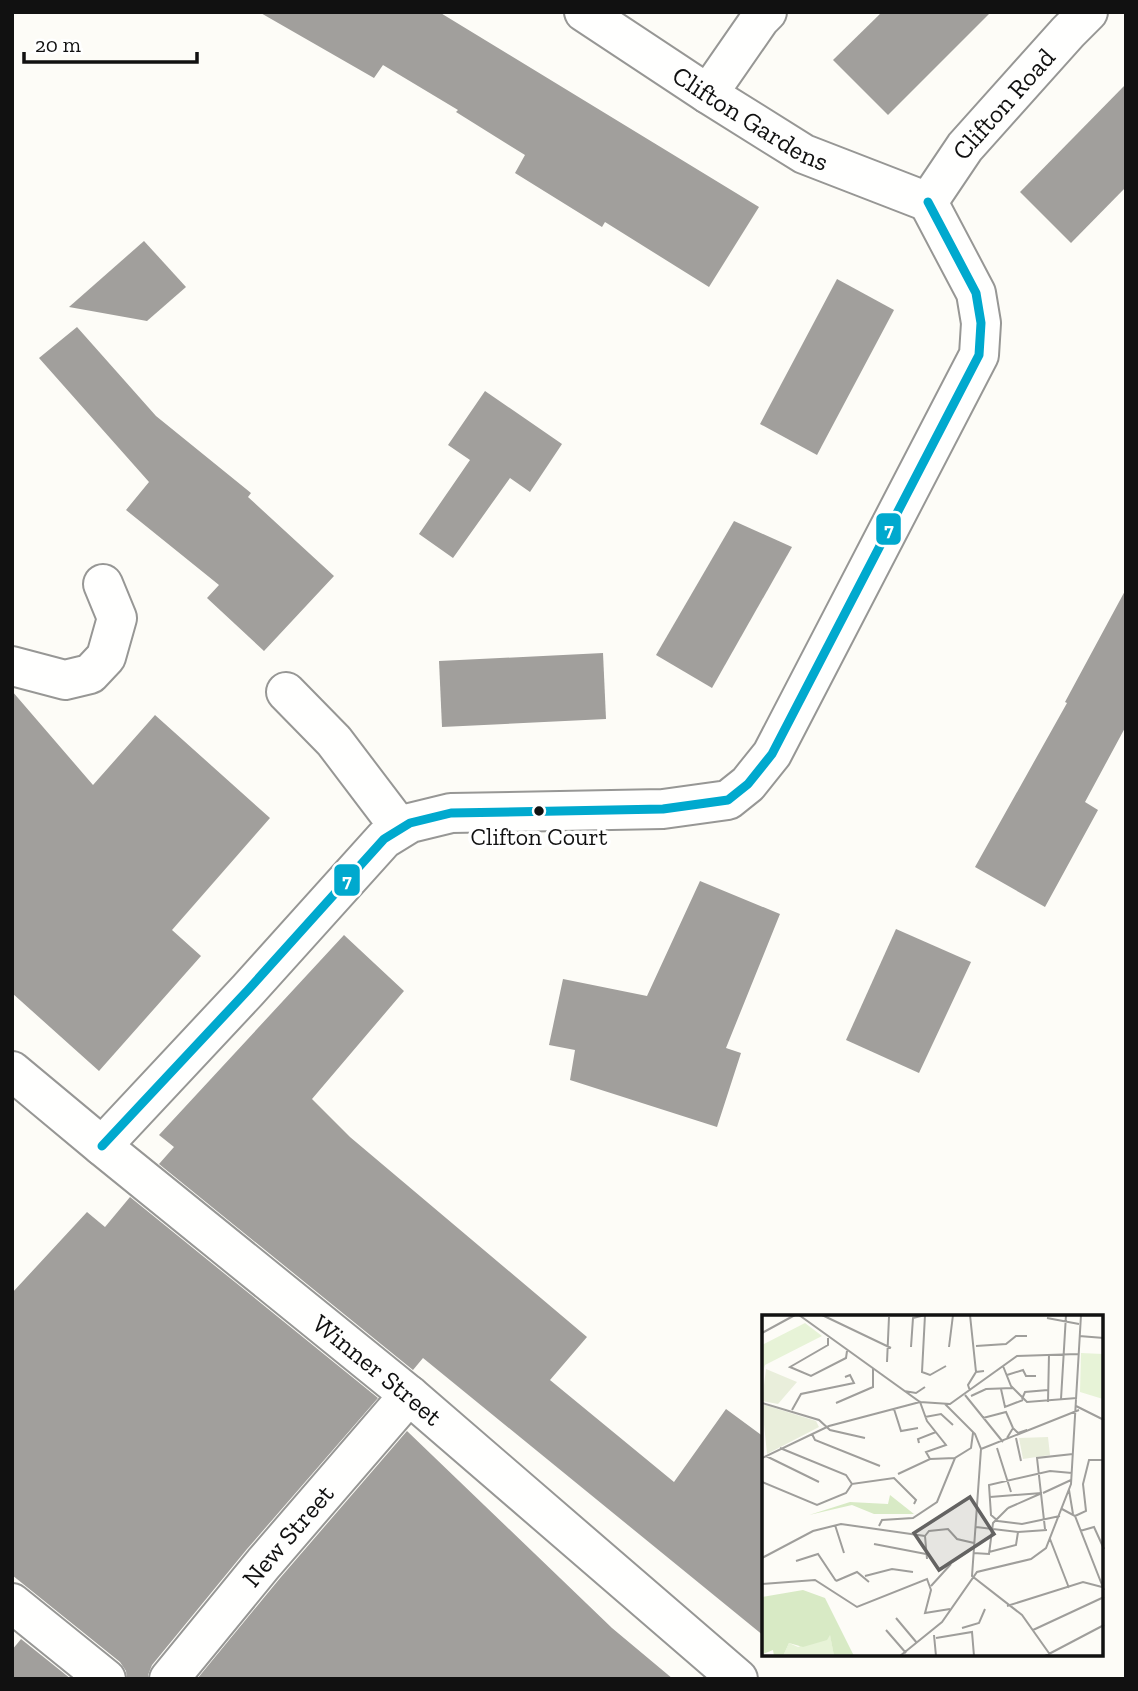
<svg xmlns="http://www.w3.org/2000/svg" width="1138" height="1691" font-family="'Zilla Slab',serif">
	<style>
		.building { fill: #a19f9c }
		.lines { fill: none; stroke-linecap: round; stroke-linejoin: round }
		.minor-casing { stroke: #979795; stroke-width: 42 }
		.minor { stroke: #fffffe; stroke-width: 38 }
		.bus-1-casing { stroke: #fff; stroke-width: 14 }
		.bus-1 { stroke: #00a9ce; stroke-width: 9 }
		.bus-dot { fill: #111; stroke: #fff; stroke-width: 2.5 }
		.labels { text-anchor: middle; stroke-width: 7; stroke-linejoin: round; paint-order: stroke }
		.bus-label { font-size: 24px; fill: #111; stroke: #fff }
		.street-label { font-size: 26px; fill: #111; stroke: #fff }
		.inset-road { fill: none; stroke: #9f9e9b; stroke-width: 2 }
		.view { fill: #646362; fill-opacity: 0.15; stroke: #646362; stroke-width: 3.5 }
		.inset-edge { fill: none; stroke: #111; stroke-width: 3.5 }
		.line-badge { stroke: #fff; stroke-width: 2.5 }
		.badge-label { font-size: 19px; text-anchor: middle; font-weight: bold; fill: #fff }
	</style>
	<rect width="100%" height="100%" fill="#fdfcf7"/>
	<g class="building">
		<path d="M259 12H439L759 207 709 287 605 222 602 227 515 173 525 155 456 112 458 110 383 65 374 78Z"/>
		<path d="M882 12H991L888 115 833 60Z"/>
		<path d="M1126 84V187L1071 243 1020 192Z"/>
		<path d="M144 241 186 287 147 321 69 307Z"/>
		<path d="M837 279 894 310 817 455 760 424Z"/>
		<path d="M77 327 156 416 251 493 248 497 334 576 264 651 207 598 219 585 126 510 149 482 39 358Z"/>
		<path d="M485 391 562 444 530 492 510 478 453 558 419 534 470 460 448 445Z"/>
		<path d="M734 521 792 547 712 688 656 655Z"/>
		<path d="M1126 589V726L1085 802 1098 810 1045 907 975 867 1067 703 1065 702Z"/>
		<path d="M603 653 606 719 442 727 439 661Z"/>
		<path d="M12 691 93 785 155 715 270 818 172 930 201 956 99 1071 12 993Z"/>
		<path d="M700 881 780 914 726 1048 741 1053 717 1127 570 1080 575 1050 549 1045 563 979 647 996Z"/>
		<path d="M896 929 971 962 919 1073 846 1040Z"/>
		<path d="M344 935 404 991 312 1099 350 1137 587 1337 550 1380 674 1482 726 1409 764 1437V1636L423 1358 413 1370 159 1164 174 1147 159 1135Z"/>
		<path d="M130 1197 378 1398 247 1549 152 1665 148 1675V1679H127L126 1671 120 1662 12 1575V1293L87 1212 105 1227Z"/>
		<path d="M407 1431 612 1628 673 1679H197L281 1577Z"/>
		<path d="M21 1639 71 1679H12V1650Z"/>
	</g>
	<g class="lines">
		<defs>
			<g id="minor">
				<path id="s1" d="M584 12 708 94 804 154 928 202"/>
				<path d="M708 94 760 19 767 12"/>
				<path id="s2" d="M928 202 965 147 1068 32 1088 12"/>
				<path d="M12 666 65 680 90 674 106 657 117 618 103 584"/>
				<path d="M286 692 334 741 400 828"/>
				<path id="s3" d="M12 1071 102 1146 409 1395 738 1679"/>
				<path d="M102 1146 248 990 384 839 410 823 451 813 663 809 728 800 748 784 772 754 979 355 981 323 976 293 928 202"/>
				<path d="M12 1603 106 1679"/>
				<path id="s4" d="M169 1679 264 1563 409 1395"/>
			</g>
		</defs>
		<use href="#minor" class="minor-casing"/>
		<use href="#minor" class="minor"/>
		<defs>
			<path id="bus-1" d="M102 1146 248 990 384 839 410 823 451 813 663 809 728 800 748 784 772 754 979 355 981 323 976 293 928 202"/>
		</defs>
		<use href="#bus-1" class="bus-1-casing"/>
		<use href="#bus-1" class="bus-1"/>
	</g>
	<circle class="bus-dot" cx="539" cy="811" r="6"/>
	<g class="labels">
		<g class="bus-label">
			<text x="539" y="845">Clifton Court</text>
		</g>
		<g class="street-label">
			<text dy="9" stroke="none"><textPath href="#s2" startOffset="124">Clifton Road</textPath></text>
			<text dy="9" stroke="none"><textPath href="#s1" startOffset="198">Clifton Gardens</textPath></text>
			<text dy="9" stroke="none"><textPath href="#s3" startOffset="472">Winner Street</textPath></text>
			<text dy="9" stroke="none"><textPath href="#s4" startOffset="186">New Street</textPath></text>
		</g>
	</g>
	<g transform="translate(762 1315)">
		<rect width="341" height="341" fill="#fdfcf7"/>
		<path d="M43 8 60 21 3 50 0 59V30ZM319 38 341 39V84L318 77ZM68 319 72 341H21L27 328 36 332Z" fill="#e7f3d7"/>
		<path d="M128 180 152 199H112L90 190 47 200 88 187 126 189ZM41 275 63 283 92 341H72L68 320 65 325 41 332 27 328 21 341H12L11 335 1 339 0 282Z" fill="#d8eac5"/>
		<path d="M4 54 35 67 16 89 0 86ZM0 89 54 106 57 112 5 139ZM286 122 288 140 261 144 257 123Z" fill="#e9eedb"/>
		<path class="inset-road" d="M37 0 158 87 188 89 255 41 316 39M60 0 129 33M163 0 160 57 168 60 184 51M208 0 214 57M285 3 317 9M0 18 33 0M317 21 342 23M66 23V30L28 52 49 61 84 43 85 36M214 31 244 29 254 21H265M149 32 151 3 163 0M187 32 191 0M125 47 127 2M241 51 249 71 265 87 315 83M245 60 261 55 264 61H274M239 74 243 92 261 85M142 76 154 78 163 72M208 76 206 70 214 57 222 56M203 80 241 127M209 81 224 74 251 73M260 84 263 77 286 75M299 84 304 0M286 87 287 39M0 88 57 105 68 115 103 123M74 88 111 72V53M183 89 213 119 219 134 210 261 260 300 289 341M314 91 342 105M132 94 139 116 156 113M30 95 39 79 92 68 88 60 83 62M163 102 179 99 191 110M221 103 244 97 251 113M50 119 53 125 118 151M245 123 251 113 256 118 265 115M254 123 259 146M157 128 156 124 174 117M18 133 84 160 90 169 132 163 154 185 152 189M235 133 249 177M219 134 317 95M4 141 57 167M0 143 67 111 158 87 165 106 184 130 164 137 168 144M136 159 168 144 193 143M0 167 55 190 84 178 90 169M307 175 311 199M281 178 309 165M228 182 280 178M246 193 280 178M300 194 313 201 342 275M298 201 260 209 236 206 229 200 227 170 288 156 310 158M313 201 324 196 321 169 327 145H342M73 210 82 238M117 211 120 205 151 203 175 187 193 143 209 133 211 118M214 212 256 217 285 215M283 214 275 143 311 139M318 216 332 212 342 234M163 221 167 216 186 214 195 224 212 228M163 221 165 244M288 224 307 273M112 229 164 239M227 237 254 230 256 217M211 238 227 239 231 208 246 193M0 243 51 216 79 209 163 221M34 246 56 239 74 266M103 261 130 254 151 257M74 266 95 257 107 267M0 269 53 265 95 292 165 264 169 275 163 298 188 294M169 271 189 249M245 291 321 267 340 272M134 303 155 328M200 313 217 308 223 294M124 315 144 338M271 315 342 282M172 320 174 341M174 323 210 317 212 341M138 341 180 307 215 257 269 244 284 233 309 169 319 0M283 341 342 310"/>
		<path class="view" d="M208 182 232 219 177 255 152 218Z"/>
		<rect width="341" height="341" class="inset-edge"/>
	</g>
	<g class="line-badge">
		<rect x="875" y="512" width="27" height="34" rx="7" fill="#00a9ce"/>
		<rect x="333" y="863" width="28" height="34" rx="7" fill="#00a9ce"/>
	</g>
	<g class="badge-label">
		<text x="889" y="536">7</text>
		<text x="347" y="887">7</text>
	</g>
	<rect width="1138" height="1691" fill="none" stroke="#111111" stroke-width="28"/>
	<path d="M24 52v10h173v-10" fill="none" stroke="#111111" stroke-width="3.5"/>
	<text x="35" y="52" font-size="21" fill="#111111" stroke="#ffffff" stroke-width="5" paint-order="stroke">20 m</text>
</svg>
